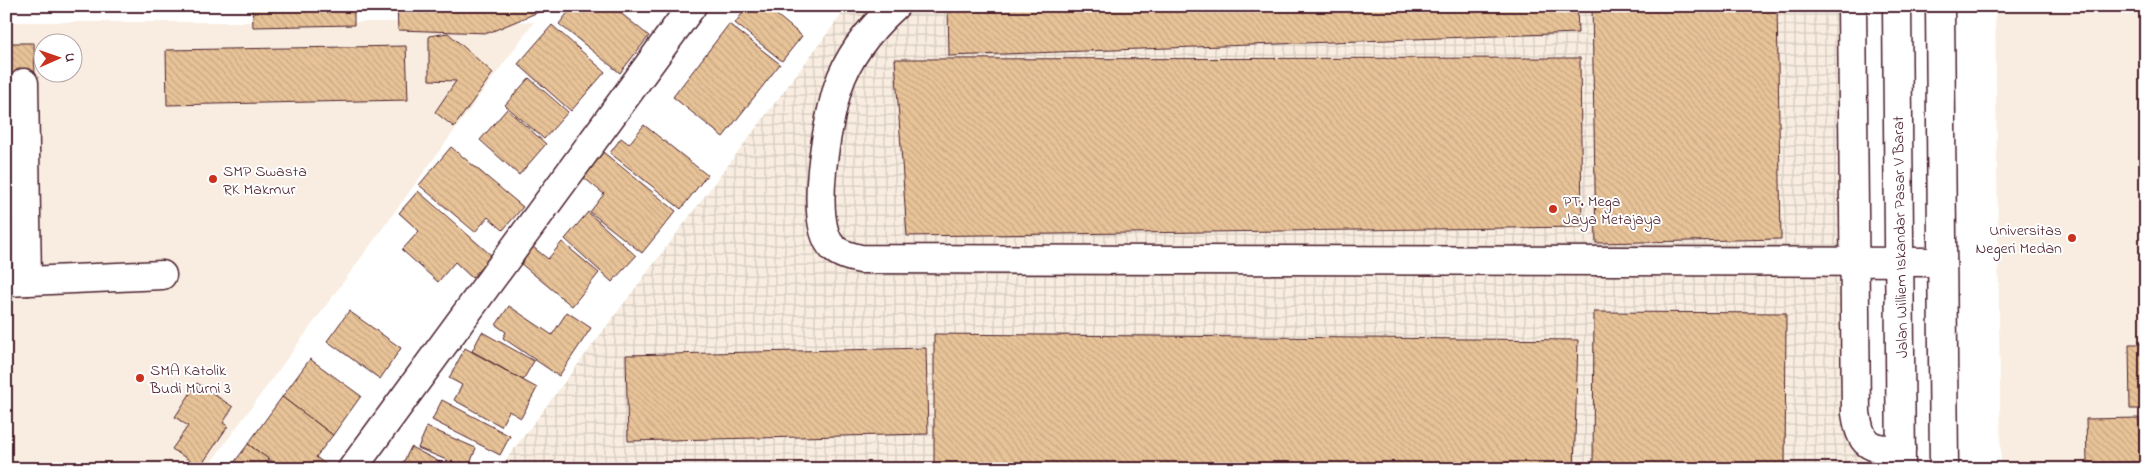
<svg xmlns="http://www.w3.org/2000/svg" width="2152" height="475" font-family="'Indie Flower',sans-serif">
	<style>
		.built { fill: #f8ede0; fill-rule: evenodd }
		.industrial { fill: url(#industrial-grid) }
		.building { fill: url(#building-back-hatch); stroke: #4a1f2b }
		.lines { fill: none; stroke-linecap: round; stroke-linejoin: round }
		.minor-casing { stroke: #4a1f2b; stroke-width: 31 }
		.minor { stroke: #fff; stroke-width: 28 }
		.poi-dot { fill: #c8321e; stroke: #fff; stroke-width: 2 }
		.labels { text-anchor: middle; stroke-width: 4; stroke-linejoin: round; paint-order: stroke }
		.poi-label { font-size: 16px; fill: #4a1f2b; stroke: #fff; text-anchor: start }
		.street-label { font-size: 16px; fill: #4a1f2b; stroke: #fff }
	</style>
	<defs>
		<pattern id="industrial-grid" width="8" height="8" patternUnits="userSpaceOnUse" patternTransform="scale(1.25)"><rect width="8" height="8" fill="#f8ede0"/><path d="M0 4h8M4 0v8" fill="none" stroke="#d6cbc0"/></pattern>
		<pattern id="building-back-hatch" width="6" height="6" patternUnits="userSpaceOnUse" patternTransform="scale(1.25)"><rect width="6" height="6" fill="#e8c398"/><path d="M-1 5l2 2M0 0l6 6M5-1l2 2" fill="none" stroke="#c8a783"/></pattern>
	</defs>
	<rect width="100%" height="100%" fill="#fff"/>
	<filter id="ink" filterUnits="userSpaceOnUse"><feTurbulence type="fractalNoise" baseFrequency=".02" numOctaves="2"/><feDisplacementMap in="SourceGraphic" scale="10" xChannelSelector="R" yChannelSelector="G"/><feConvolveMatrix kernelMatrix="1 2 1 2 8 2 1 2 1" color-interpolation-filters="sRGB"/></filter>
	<g filter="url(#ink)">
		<g class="built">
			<path d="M1995 6H2146V469H2001Z"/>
			<path d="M6 22H534L206 469H6ZM42 42H72V72H42Z"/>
		</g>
		<path class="industrial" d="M848 6H1860L1862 469H499Z"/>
		<g class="building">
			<path d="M252 6H354V25L253 27Z"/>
			<path d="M397 6H545L541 11 488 33 398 30Z"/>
			<path d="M573 6H612L649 36 620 73 559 24Z"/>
			<path d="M748 6H766L802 36 782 61 735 23Z"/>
			<path d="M948 6H1577L1578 33 949 56Z"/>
			<path d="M1592 6H1777L1781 239 1596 243Z"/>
			<path d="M729 24 780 64 723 137 673 97Z"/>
			<path d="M552 25 605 72 571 111 518 64Z"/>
			<path d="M448 33 493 73 454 127 435 112 456 81 429 80V36Z"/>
			<path d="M6 43H34L35 78H6Z"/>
			<path d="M406 46 408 100 167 105 166 50Z"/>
			<path d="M1580 58 1582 227 907 236 895 59Z"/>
			<path d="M529 78 568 112 544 139 505 105Z"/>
			<path d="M507 109 546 144 519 175 480 140Z"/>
			<path d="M644 125 707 175 681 209 610 153 621 138 629 144Z"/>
			<path d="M451 147 523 207 503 230 488 217 475 232 419 185Z"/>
			<path d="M603 152 676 211 642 253 590 212 604 194 583 177Z"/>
			<path d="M418 191 492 256 472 278 455 262 438 282 402 250 419 231 399 213Z"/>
			<path d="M588 212 636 256 612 282 565 239Z"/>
			<path d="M562 242 599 273 572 306 520 263 533 247 548 259Z"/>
			<path d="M509 306 552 335 567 312 591 328 559 376 503 338 506 332 496 325Z"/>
			<path d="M349 311 401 348 380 379 327 341Z"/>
			<path d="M1594 312 1786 313 1785 469H1593Z"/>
			<path d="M482 332 534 361 523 380 472 351Z"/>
			<path d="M934 334 1578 340 1574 469H934Z"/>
			<path d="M2129 344H2146V409H2130Z"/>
			<path d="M465 348 537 388 521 418 509 411 501 426 454 400 462 385 449 378Z"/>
			<path d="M926 348 928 434 628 441 626 355Z"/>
			<path d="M310 359 361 396 333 435 282 397Z"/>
			<path d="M197 383 233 407 223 423 228 426 200 467 172 449 188 426 175 417Z"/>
			<path d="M282 397 333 435 316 457 332 469H282L248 444Z"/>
			<path d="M442 400 510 436 500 455 432 420Z"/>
			<path d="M2139 418 2140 462 2087 463 2086 419Z"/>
			<path d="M427 427 476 448 468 469 418 448Z"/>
			<path d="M248 444 282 469 230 468Z"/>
			<path d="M411 447 453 469H410L402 465Z"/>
		</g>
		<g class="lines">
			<defs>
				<g id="minor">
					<path d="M895 6C871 28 848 56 838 87 828 120 807 222 833 248 841 255 852 257 861 259L1942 262"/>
					<path d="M1852 6 1856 413C1861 445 1868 450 1901 449"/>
					<path d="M1897 6 1901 469"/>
					<path d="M1940 6 1944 469"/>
					<path d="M24 83 27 281"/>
					<path d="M6 282 162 275"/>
					<path d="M352 469 692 6"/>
				</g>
			</defs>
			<use href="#minor" class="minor-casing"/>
			<use href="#minor" class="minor"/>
		</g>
	</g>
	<g class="poi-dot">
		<circle cx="213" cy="179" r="5"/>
		<circle cx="1553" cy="209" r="5"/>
		<circle cx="2072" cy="238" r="5"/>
		<circle cx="140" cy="378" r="5"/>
	</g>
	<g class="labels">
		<g class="poi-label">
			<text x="223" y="176">SMP Swasta<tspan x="223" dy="18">RK Makmur</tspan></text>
			<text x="1563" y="206">PT. Mega<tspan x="1563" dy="18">Jaya Metajaya</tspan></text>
			<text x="2062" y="235" text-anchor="end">Universitas<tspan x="2062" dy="18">Negeri Medan</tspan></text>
			<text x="150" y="375">SMA Katolik<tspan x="150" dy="18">Budi Murni 3</tspan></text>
		</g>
		<g class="street-label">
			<text transform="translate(1899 237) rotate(-91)" y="6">Jalan Williem Iskandar Pasar V Barat</text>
		</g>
	</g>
	<rect width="2152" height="475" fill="none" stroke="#fff" stroke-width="25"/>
	<rect x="12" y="12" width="2127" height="450" fill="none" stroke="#4a1f2b" stroke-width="2" filter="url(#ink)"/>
	<g transform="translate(58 58) rotate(88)"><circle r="24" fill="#ffffff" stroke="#b7a5aa"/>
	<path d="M0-4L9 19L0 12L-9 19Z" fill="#c8321e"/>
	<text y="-8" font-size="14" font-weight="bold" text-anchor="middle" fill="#4a1f2b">U</text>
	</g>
</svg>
